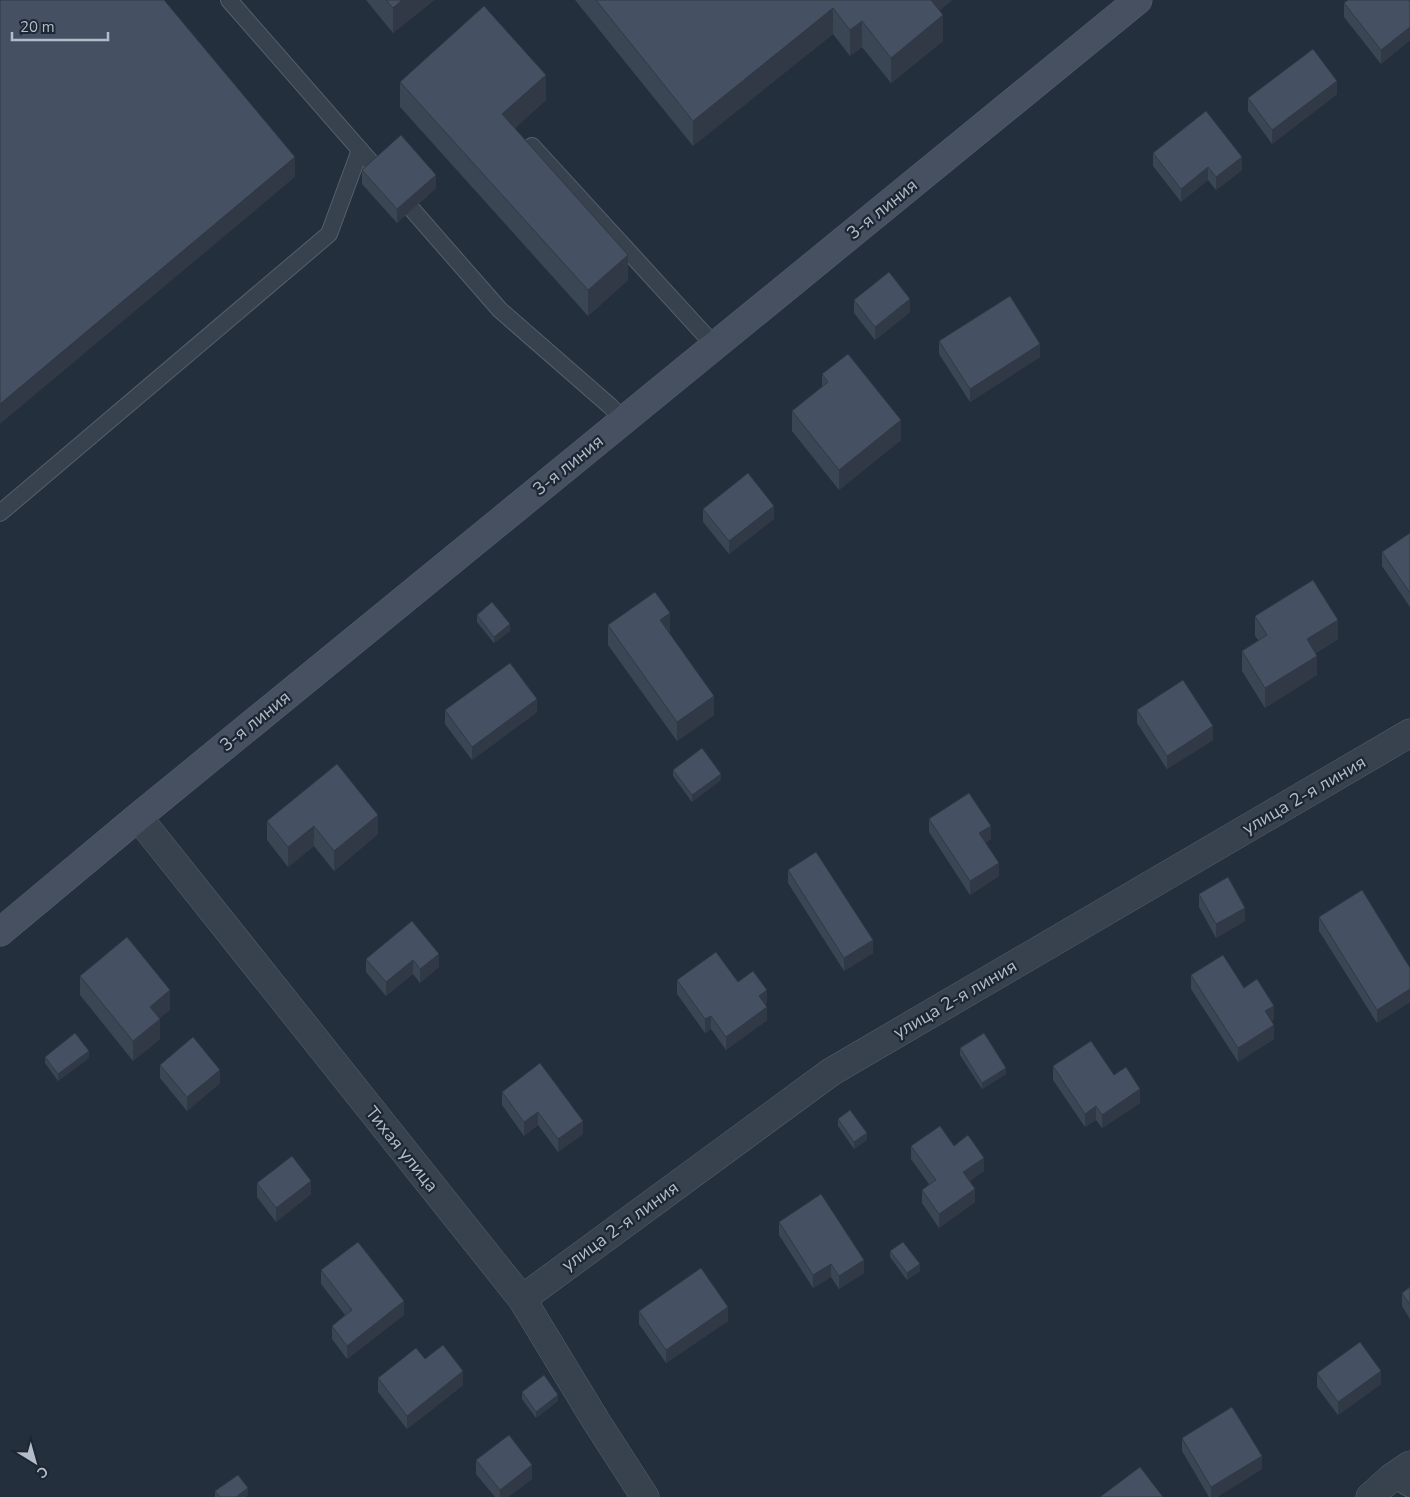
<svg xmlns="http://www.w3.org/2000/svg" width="1410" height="1497" font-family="'Nunito Sans',sans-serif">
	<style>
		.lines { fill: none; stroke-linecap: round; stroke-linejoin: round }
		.lane-casing { stroke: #565f6c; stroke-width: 18 }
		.street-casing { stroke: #565f6c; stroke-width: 29 }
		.secondary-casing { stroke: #565f6c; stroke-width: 29 }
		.lane { stroke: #38414e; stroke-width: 16 }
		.street { stroke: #38414e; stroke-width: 28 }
		.secondary { stroke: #465061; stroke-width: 28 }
		.wall { fill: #3b4654 }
		.shaded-wall { fill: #303945 }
		.building { fill: #455162; stroke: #303945 }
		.labels { text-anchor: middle; stroke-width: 4.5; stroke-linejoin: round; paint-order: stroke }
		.street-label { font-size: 18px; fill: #b4bcc9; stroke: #1d2633 }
	</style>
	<rect width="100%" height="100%" fill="#242f3e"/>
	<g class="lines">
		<defs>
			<g id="lane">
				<path d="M229 0 500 310 610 406 623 420"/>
				<path d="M532 146 715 346"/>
				<path d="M0 513 329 234 360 150"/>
				<path d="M1391 1478 1410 1489"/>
			</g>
			<g id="street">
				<path d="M138 817 522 1299 596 1421 645 1497"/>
				<path d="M522 1299 831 1072 1410 733"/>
				<path d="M1370 1497 1391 1478 1410 1465"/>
			</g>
			<path id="secondary" d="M0 932 138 817 1138 0"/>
		</defs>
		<use href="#lane" class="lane-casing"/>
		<use href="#street" class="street-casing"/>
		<use href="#secondary" class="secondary-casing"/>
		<use href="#lane" class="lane"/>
		<use href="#street" class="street"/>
		<use href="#secondary" class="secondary"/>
	</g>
	<g class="wall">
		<path d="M366 0H434L393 33Z"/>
		<path d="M575 0H952L939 11 943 41 891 83 862 47 850 56 833 34 693 146Z"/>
		<path d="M1410 0V40L1381 64 1344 17V3Z"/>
		<path d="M400 82 546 100 515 128 628 280 588 316 400 107Z"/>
		<path d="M1337 94 1272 144 1248 111V98Z"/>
		<path d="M1153 153 1242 170 1216 190 1208 180 1181 202 1153 166Z"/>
		<path d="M362 170 436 188 397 223 362 184Z"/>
		<path d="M854 300 910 312 875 340 854 313Z"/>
		<path d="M939 341 1040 357 970 402 939 354Z"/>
		<path d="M822 374 901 440 839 490 792 431V411L822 387Z"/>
		<path d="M703 509 774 519 729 554 703 522Z"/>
		<path d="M1410 533V607L1382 566V552Z"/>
		<path d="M477 615 510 631 494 643 477 622Z"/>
		<path d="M1255 616 1338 639 1316 653 1317 675 1265 708 1242 671V651L1259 641 1255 636Z"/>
		<path d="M608 625 670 632 669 633 714 715 677 741 608 645Z"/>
		<path d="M445 710 537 712 472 760 445 724Z"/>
		<path d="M1137 710 1213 740 1167 769 1137 723Z"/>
		<path d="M673 770 721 780 692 802 673 776Z"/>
		<path d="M929 819 991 839 985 843 999 876 970 895 929 832Z"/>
		<path d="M267 821 378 834 334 871 314 846 288 867 267 840Z"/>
		<path d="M788 870 873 953 844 971 788 883Z"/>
		<path d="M1199 894 1245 921 1216 938 1199 907Z"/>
		<path d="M1319 917 1410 968V1002L1377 1023 1319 931Z"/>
		<path d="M412 921 439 967 420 983 413 974 386 996 366 972V959Z"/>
		<path d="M1191 975 1244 988 1274 1019 1272 1021 1274 1039 1238 1062 1191 989Z"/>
		<path d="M80 976 170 1010 159 1018 160 1039 133 1061 80 995Z"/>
		<path d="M677 980 738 982 767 1003 765 1004 767 1020 726 1050 711 1029 705 1033 677 994Z"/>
		<path d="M960 1048 1006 1074 982 1089 960 1055Z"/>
		<path d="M45 1057 89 1058 58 1081 45 1063Z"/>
		<path d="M160 1065 220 1083 187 1111 160 1078Z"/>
		<path d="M1053 1066 1114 1075 1140 1103 1102 1128 1096 1120 1085 1127 1053 1080Z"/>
		<path d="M502 1092 583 1134 558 1152 538 1125 524 1136 502 1105Z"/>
		<path d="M838 1119 867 1140 854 1149 838 1126Z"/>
		<path d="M911 1146H954L984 1171 970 1181 975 1202 939 1228 922 1203V1190L929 1184 911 1159Z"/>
		<path d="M257 1183 311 1194 276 1222 257 1197Z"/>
		<path d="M779 1222 864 1273 839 1289 831 1277 813 1288 779 1235Z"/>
		<path d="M890 1251 920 1271 907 1280 890 1257Z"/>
		<path d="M321 1270 404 1315 347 1359 332 1339V1326L345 1315 321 1284Z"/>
		<path d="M1410 1287V1319L1402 1306V1293Z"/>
		<path d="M639 1311 728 1321 666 1363 639 1324Z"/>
		<path d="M1317 1373 1381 1384 1338 1415 1317 1387Z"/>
		<path d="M378 1378 463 1385 407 1429 378 1392Z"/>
		<path d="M522 1392 558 1401 536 1418 522 1399Z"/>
		<path d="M1182 1438 1262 1469 1217 1497H1209L1182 1451Z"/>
		<path d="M476 1460 532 1479 508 1497H495L476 1474Z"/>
		<path d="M215 1491 248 1495 245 1497H215Z"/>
	</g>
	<g class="shaded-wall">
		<path d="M402 0H434L393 33V8Z"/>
		<path d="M927 0H952L927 21Z"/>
		<path d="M833 8V34L693 146V121Z"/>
		<path d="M943 15V41L891 83V58Z"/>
		<path d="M862 21V47L850 56V30Z"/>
		<path d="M1410 27V40L1381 64V50Z"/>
		<path d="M546 75V100L502 140V114Z"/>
		<path d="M1337 81V94L1272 144V130Z"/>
		<path d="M295 157V177L0 424V404Z"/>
		<path d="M1242 157V170L1216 190V177Z"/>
		<path d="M1208 167V180L1181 202V189Z"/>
		<path d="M436 175V188L397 223V209Z"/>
		<path d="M628 255V280L588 316V290Z"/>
		<path d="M910 299V312L875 340V327Z"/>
		<path d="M1040 344V357L970 402V389Z"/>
		<path d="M901 420V440L839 490V470Z"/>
		<path d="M774 506V519L729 554V541Z"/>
		<path d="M670 613V632L660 639V620Z"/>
		<path d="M1338 620V639L1307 658V639Z"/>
		<path d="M510 624V631L494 643V637Z"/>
		<path d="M1317 656V675L1265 708V688Z"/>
		<path d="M714 696V715L677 741V722Z"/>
		<path d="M537 699V712L472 760V747Z"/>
		<path d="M1213 726V740L1167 769V756Z"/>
		<path d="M721 774V780L692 802V795Z"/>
		<path d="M378 815V834L334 871V851Z"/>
		<path d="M314 826V846L288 867V847Z"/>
		<path d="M991 826V839L979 847V833Z"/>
		<path d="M999 863V876L970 895V881Z"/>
		<path d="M1245 908V921L1216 938V924Z"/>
		<path d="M873 940V953L844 971V958Z"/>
		<path d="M439 954V967L420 983V969Z"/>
		<path d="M413 960V974L386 996V982Z"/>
		<path d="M1410 989V1002L1377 1023V1010Z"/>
		<path d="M170 990V1010L150 1026V1007Z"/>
		<path d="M767 990V1003L759 1009V996Z"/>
		<path d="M1274 1006V1019L1265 1025V1011Z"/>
		<path d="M767 1007V1020L726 1050V1037Z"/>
		<path d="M711 1016V1029L705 1033V1019Z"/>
		<path d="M160 1019V1039L133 1061V1041Z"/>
		<path d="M1274 1025V1039L1238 1062V1048Z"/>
		<path d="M89 1051V1058L58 1081V1074Z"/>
		<path d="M1006 1068V1074L982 1089V1083Z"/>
		<path d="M220 1070V1083L187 1111V1097Z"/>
		<path d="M1140 1089V1103L1102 1128V1115Z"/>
		<path d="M1096 1106V1120L1085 1127V1114Z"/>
		<path d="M538 1112V1125L524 1136V1122Z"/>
		<path d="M583 1121V1134L558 1152V1139Z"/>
		<path d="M867 1133V1140L854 1149V1142Z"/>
		<path d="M984 1158V1171L963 1186V1172Z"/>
		<path d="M311 1181V1194L276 1222V1208Z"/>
		<path d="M975 1189V1202L939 1228V1214Z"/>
		<path d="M864 1260V1273L839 1289V1276Z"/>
		<path d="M831 1264V1277L813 1288V1275Z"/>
		<path d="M920 1264V1271L907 1280V1273Z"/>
		<path d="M404 1301V1315L347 1359V1346Z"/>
		<path d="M728 1307V1321L666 1363V1350Z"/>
		<path d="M463 1371V1385L407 1429V1416Z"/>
		<path d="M1381 1371V1384L1338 1415V1402Z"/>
		<path d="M558 1395V1401L536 1418V1412Z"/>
		<path d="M1262 1456V1469L1217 1497H1211V1487Z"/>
		<path d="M532 1465V1479L508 1497H500V1490Z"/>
		<path d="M248 1488V1495L245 1497H236Z"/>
	</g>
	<g class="building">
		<path d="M0 0H164L295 157 0 404Z"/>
		<path d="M386 0H402L393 8Z"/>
		<path d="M596 0H931L943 15 891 58 862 21 850 30 833 8 693 121Z"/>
		<path d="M1348 0H1410V27L1381 50 1344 3Z"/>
		<path d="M484 6 546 75 502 114 628 255 588 290 400 82Z"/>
		<path d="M1313 49 1337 81 1272 130 1248 98Z"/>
		<path d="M1206 111 1242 157 1216 177 1208 167 1181 189 1153 153Z"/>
		<path d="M401 135 436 175 397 209 362 170Z"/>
		<path d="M889 272 910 299 875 327 854 300Z"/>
		<path d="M1010 296 1040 344 970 389 939 341Z"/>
		<path d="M848 354 901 420 839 470 792 411 828 382 822 374Z"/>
		<path d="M748 473 774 506 729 541 703 509Z"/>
		<path d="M1410 533V593L1382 552Z"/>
		<path d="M1313 580 1338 620 1307 639 1317 656 1265 688 1242 651 1267 635 1255 616Z"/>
		<path d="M655 592 670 613 660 620 714 696 677 722 608 625Z"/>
		<path d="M492 602 510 624 494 637 477 615Z"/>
		<path d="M510 663 537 699 472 747 445 710Z"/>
		<path d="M1183 680 1213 726 1167 756 1137 710Z"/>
		<path d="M702 748 721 774 692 795 673 770Z"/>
		<path d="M337 764 378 815 334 851 314 826 288 847 267 821Z"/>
		<path d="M969 793 991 826 979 833 999 863 970 881 929 819Z"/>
		<path d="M816 852 873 940 844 958 788 870Z"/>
		<path d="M1228 877 1245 908 1216 924 1199 894Z"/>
		<path d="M1362 890 1410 968V989L1377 1010 1319 917Z"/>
		<path d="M412 921 439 954 420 969 413 960 386 982 366 959Z"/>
		<path d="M127 937 170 990 150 1007 160 1019 133 1041 80 976Z"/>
		<path d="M716 952 738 982 753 971 767 990 759 996 767 1007 726 1037 711 1016 705 1019 677 980Z"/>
		<path d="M1223 955 1244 988 1257 979 1274 1006 1265 1011 1274 1025 1238 1048 1191 975Z"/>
		<path d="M75 1033 89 1051 58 1074 45 1057Z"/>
		<path d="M984 1033 1006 1068 982 1083 960 1048Z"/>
		<path d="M193 1037 220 1070 187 1097 160 1065Z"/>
		<path d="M1091 1041 1114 1075 1126 1067 1140 1089 1102 1115 1096 1106 1085 1114 1053 1066Z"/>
		<path d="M540 1063 583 1121 558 1139 538 1112 524 1122 502 1092Z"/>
		<path d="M850 1110 867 1133 854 1142 838 1119Z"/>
		<path d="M940 1126 954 1146 968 1135 984 1158 963 1172 975 1189 939 1214 922 1190 936 1180 911 1146Z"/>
		<path d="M292 1156 311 1181 276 1208 257 1183Z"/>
		<path d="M821 1194 864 1260 839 1276 831 1264 813 1275 779 1222Z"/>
		<path d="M358 1242 404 1301 347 1346 332 1326 352 1310 321 1270Z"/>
		<path d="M903 1242 920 1264 907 1273 890 1251Z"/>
		<path d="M701 1268 728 1307 666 1350 639 1311Z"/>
		<path d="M1410 1287V1305L1402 1293Z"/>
		<path d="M1360 1342 1381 1371 1338 1402 1317 1373Z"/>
		<path d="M443 1345 463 1371 407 1416 378 1378 416 1348 425 1359Z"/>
		<path d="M544 1375 558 1395 536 1412 522 1392Z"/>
		<path d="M1232 1407 1262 1456 1211 1487 1182 1438Z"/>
		<path d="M509 1435 532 1465 500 1490 476 1460Z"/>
		<path d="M1140 1467 1163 1497H1100Z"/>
		<path d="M238 1475 248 1488 236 1497H220L215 1491Z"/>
	</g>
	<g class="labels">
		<g class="street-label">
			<text transform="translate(882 209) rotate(-39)" y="6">3-я линия</text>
			<text transform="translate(568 465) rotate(-39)" y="6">3-я линия</text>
			<text transform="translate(255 721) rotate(-39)" y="6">3-я линия</text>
			<text transform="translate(1304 795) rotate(-30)" y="6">улица 2-я линия</text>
			<text transform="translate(955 999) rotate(-30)" y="6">улица 2-я линия</text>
			<text transform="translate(402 1149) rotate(51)" y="6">Тихая улица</text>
			<text transform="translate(620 1226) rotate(-36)" y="6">улица 2-я линия</text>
		</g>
	</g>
	<g transform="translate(35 1462) rotate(143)" stroke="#1d2633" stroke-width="4" paint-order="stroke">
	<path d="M0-4L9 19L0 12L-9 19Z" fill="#b4bcc9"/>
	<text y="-8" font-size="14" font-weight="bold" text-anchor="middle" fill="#b4bcc9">С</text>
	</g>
	<path d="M12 32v8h96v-8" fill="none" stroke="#b4bcc9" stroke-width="2.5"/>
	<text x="20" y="32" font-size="15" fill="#b4bcc9" stroke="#1d2633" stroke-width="4" paint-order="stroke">20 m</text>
</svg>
